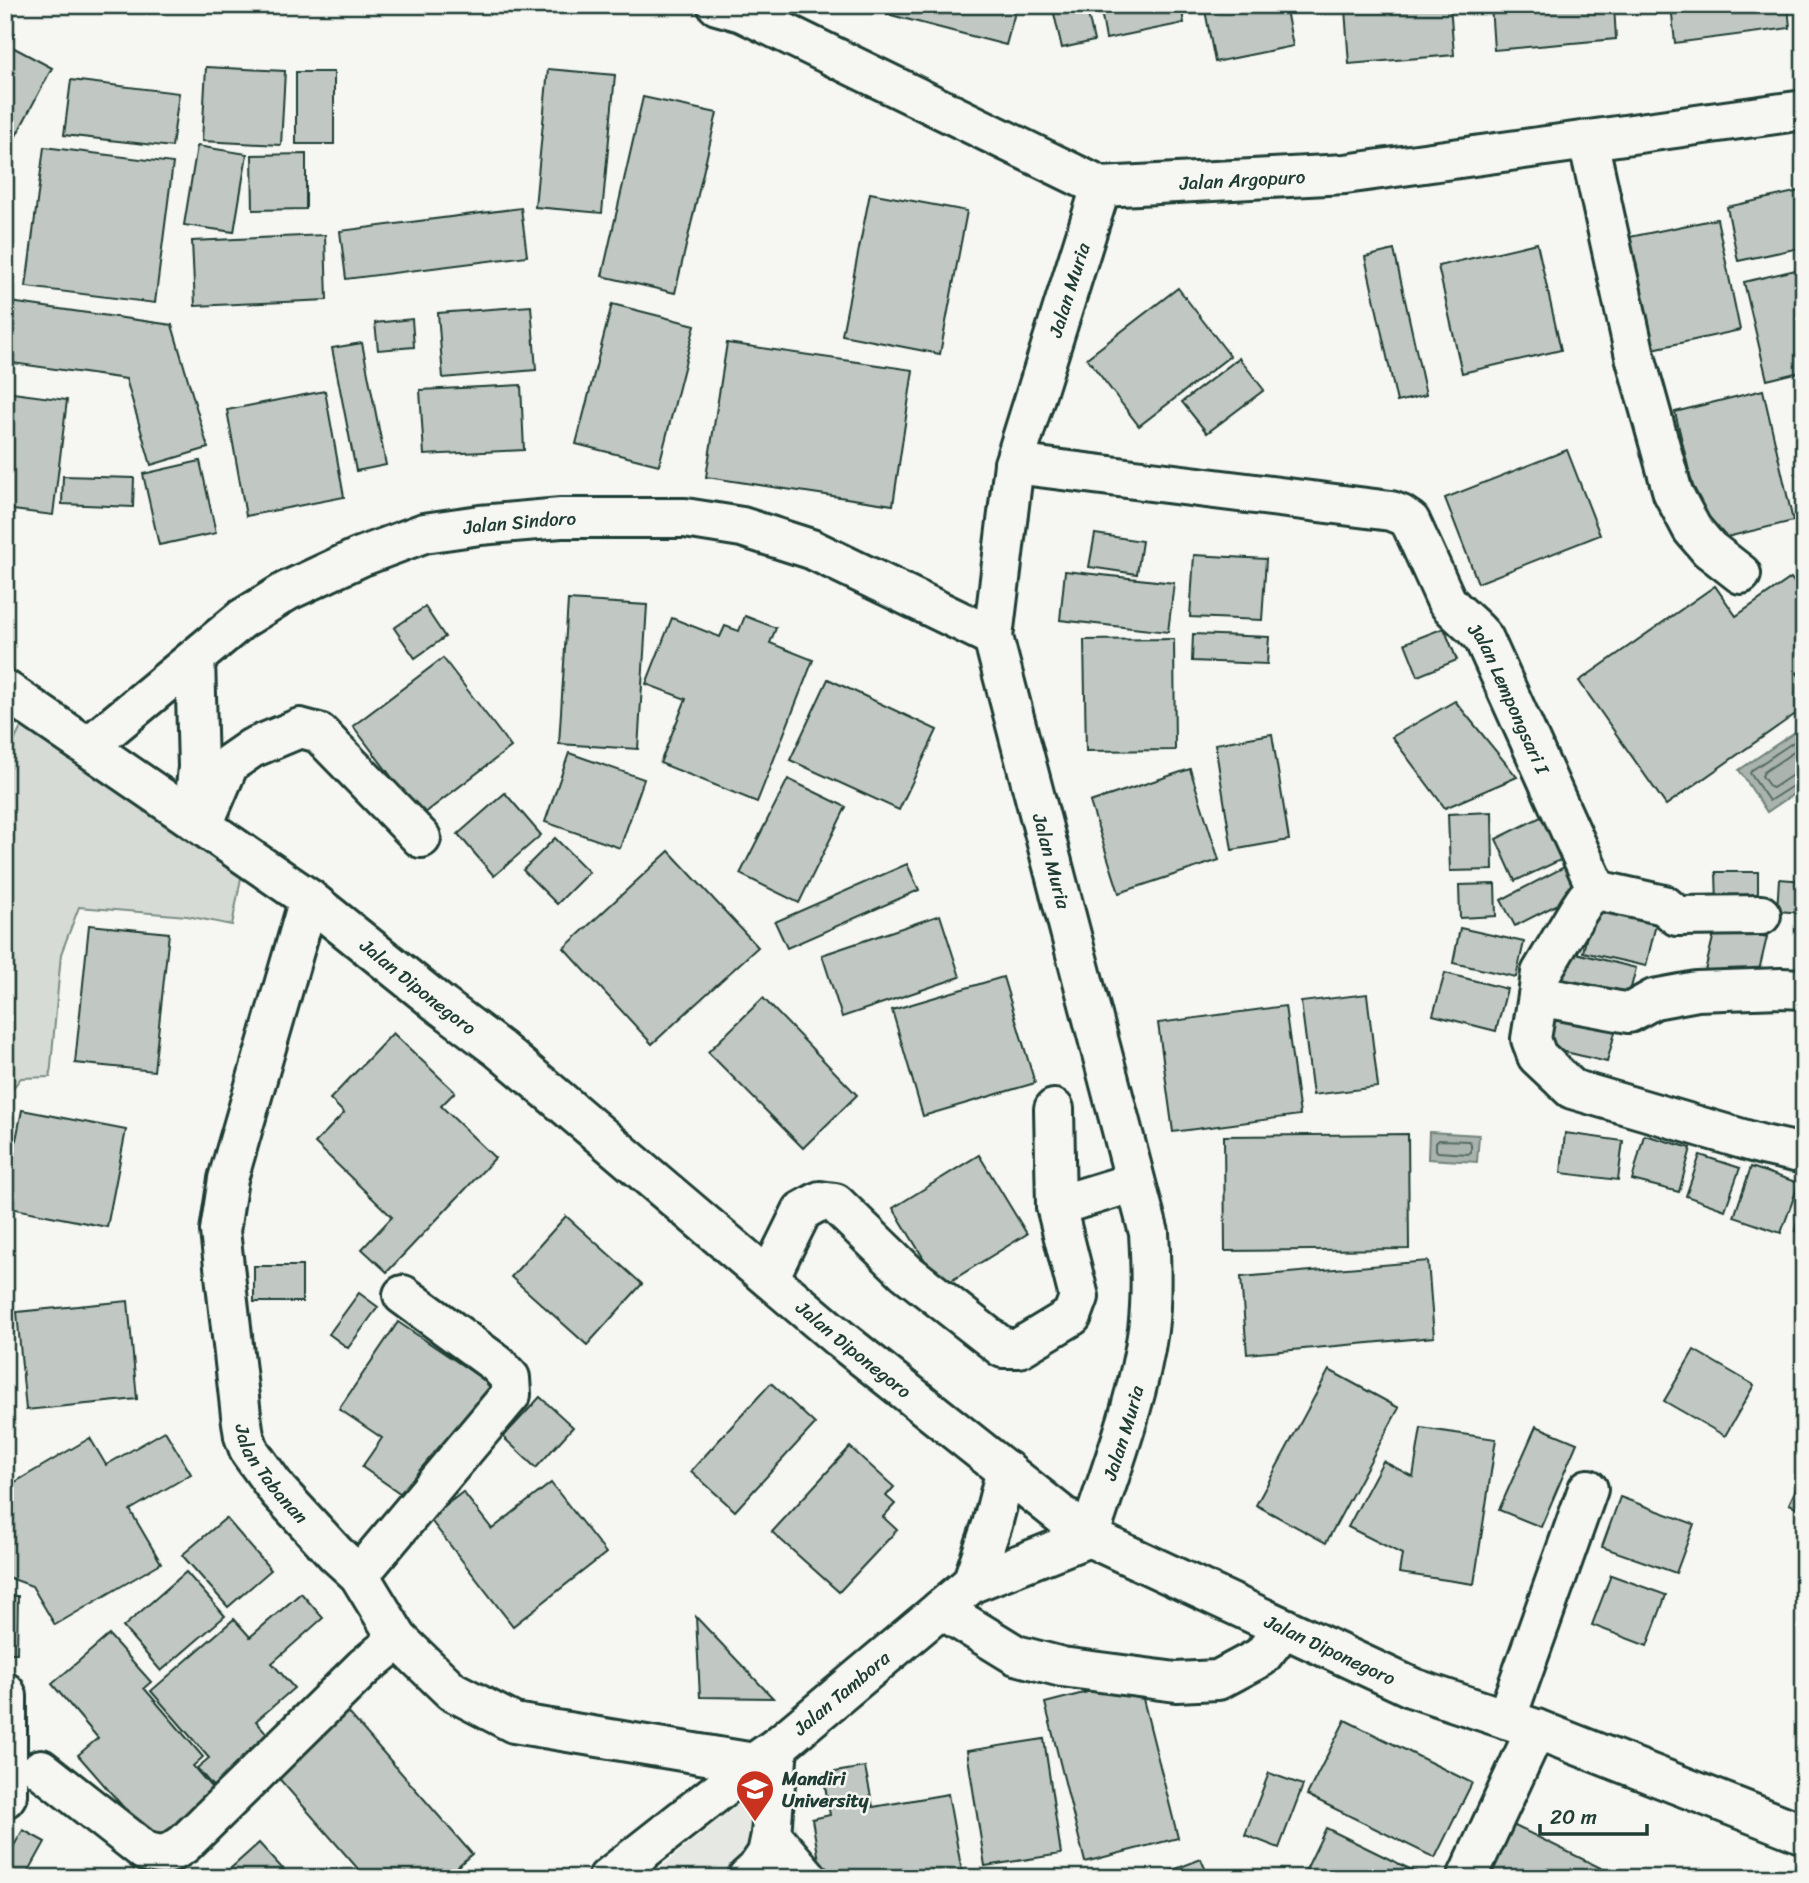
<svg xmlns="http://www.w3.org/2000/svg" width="1809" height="1883" font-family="Sriracha,sans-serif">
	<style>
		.built { fill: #e6e8e4 }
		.green { fill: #d6dbd6; stroke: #7a8c85; stroke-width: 2 }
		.water { fill: #aab3ae; stroke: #72847d; stroke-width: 2 }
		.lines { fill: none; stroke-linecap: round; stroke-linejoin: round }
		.shore { stroke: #576c65; stroke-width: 2 }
		.building { fill: #c1c8c3; stroke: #1f3d34; stroke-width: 2 }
		.minor-casing { stroke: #1f3d34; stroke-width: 44 }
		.major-casing { stroke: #1f3d34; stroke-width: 44 }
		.minor { stroke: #f6f6f2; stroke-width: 38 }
		.major { stroke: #f6f6f2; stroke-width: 38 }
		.labels { text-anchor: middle; stroke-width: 5; stroke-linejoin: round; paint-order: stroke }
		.street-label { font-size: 19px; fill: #1f3d34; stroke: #f6f6f2 }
		.poi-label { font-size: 19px; font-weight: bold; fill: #1f3d34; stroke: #f6f6f2; text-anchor: start }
	</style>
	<rect width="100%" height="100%" fill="#f6f6f2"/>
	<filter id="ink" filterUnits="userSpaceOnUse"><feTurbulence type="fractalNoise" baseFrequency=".0143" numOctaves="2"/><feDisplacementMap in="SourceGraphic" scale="14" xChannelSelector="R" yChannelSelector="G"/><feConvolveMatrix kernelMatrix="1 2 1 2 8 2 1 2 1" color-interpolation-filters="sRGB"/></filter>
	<g filter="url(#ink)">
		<path class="built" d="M781 1768 810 1878H648Z"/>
		<path class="green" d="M28 713 242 873 232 925 187 916 79 907 61 954 50 1077 21 1078 5 1098V760Z"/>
		<g class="water">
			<path d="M1804 726V787L1767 812 1739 770Z"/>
			<path d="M1429 1132 1479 1135 1477 1162 1428 1159Z"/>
		</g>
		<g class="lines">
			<g class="shore">
				<path d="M1804 735 1752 770 1750 773 1769 801 1797 783 1804 782"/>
				<path d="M1804 745 1764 772 1762 776 1770 787 1773 788 1794 774 1804 773"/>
				<path d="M1439 1140 1469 1141 1471 1144V1152L1468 1154 1438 1152 1436 1150V1143Z"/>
			</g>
		</g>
		<g class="building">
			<path d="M890 5H1017L1006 45 887 14Z"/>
			<path d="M1052 5H1086L1094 41 1062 48Z"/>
			<path d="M1100 5H1181L1184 23 1106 39Z"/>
			<path d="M1204 5H1285L1293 46 1215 62Z"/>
			<path d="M1383 5H1450L1454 55 1349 64 1345 9Z"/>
			<path d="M1491 5H1614L1616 39 1494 50Z"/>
			<path d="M1671 5H1788L1790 28 1675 43Z"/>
			<path d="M5 43 52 68 8 151 5 150Z"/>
			<path d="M206 67 285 71 281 145 202 141Z"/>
			<path d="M548 69 615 75 602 213 535 207Z"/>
			<rect x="296" y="72" width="38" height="72"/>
			<path d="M71 80 179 93 172 147 64 135Z"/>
			<path d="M643 97 717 113 675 293 602 276Z"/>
			<path d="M197 146 247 154 234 232 184 225Z"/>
			<path d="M44 147 173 163 155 303 26 287Z"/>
			<path d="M306 154V209L253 210 252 155Z"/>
			<path d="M1804 190V247L1738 261 1727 207Z"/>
			<path d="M870 193 967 211 940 354 842 335Z"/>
			<path d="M521 208 527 256 346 279 340 231Z"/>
			<path d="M1717 219 1740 330 1648 350 1625 238Z"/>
			<path d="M325 235 327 300 195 306 192 241Z"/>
			<path d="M1537 243 1561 350 1462 373 1438 266Z"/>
			<path d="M1394 250 1426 395 1397 402 1365 257Z"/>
			<path d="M1804 268V371L1767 380 1744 282Z"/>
			<path d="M1178 288 1230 356 1139 426 1087 358Z"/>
			<path d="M10 302 172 325 208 448 151 465 126 379 5 362V334Z"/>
			<path d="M612 304 695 325 659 465 576 444Z"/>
			<path d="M531 306 536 370 443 378 438 313Z"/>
			<path d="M412 319 414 347 378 350 375 323Z"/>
			<path d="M362 343 386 465 356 471 332 348Z"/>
			<path d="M727 343 913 370 893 505 706 477Z"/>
			<path d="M1239 358 1264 390 1207 433 1182 402Z"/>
			<path d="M521 385 524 450 424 455 420 390Z"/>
			<path d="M1763 390 1793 521 1706 542 1675 412Z"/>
			<path d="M325 391 344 497 246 516 227 410Z"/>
			<path d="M5 392 67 400 53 515 5 509Z"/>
			<path d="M1567 450 1600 535 1478 583 1445 498Z"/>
			<path d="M200 461 216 533 159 545 143 474Z"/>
			<path d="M63 476 134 478 133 507 62 504Z"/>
			<path d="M1095 534 1142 541 1137 574 1089 567Z"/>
			<path d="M1194 555 1266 559 1262 620 1190 617Z"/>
			<path d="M1065 571 1174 583 1168 632 1060 620Z"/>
			<path d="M1791 578 1804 597V668L1797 673 1804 683V708L1666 805 1579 681 1715 586 1736 616Z"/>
			<path d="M568 600 647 605 638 749 559 744Z"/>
			<path d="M425 607 445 637 415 658 394 628Z"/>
			<path d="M745 616 776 628 770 643 813 660 757 802 660 763 686 699 646 684 672 618 720 637 725 626 739 631Z"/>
			<path d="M1444 628 1457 660 1418 676 1405 643Z"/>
			<path d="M1193 634 1269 637 1267 664 1192 661Z"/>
			<path d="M1174 639 1175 750 1086 751 1084 640Z"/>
			<path d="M443 658 511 747 421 816 353 726Z"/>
			<path d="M828 679 937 730 899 810 790 760Z"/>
			<path d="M1455 701 1517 777 1445 808 1392 737Z"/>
			<path d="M1272 734 1289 840 1232 850 1215 744Z"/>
			<path d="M569 753 644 779 620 848 545 822Z"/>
			<path d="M1190 769 1219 860 1119 893 1090 802Z"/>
			<path d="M788 779 846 807 799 903 740 874Z"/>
			<path d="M505 793 541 835 494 876 458 834Z"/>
			<path d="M1492 812 1493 870 1450 871 1448 814Z"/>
			<path d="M1551 812 1571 855 1515 881 1496 839Z"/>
			<path d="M555 838 589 872 557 904 523 870Z"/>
			<path d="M669 851 758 947 652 1044 564 948Z"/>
			<path d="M907 864 919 890 787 948 775 922Z"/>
			<path d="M1566 866 1580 893 1515 926 1501 900Z"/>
			<path d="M1716 872H1758V904H1717Z"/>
			<path d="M1779 879 1804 881V913L1777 911Z"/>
			<path d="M1495 884 1496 916 1460 918 1459 885Z"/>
			<path d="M1597 892 1660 907 1646 966 1583 952Z"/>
			<path d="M940 915 960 977 842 1017 822 955Z"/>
			<path d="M89 925 169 933 154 1071 75 1063Z"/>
			<path d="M1716 925 1767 937 1756 983 1705 971Z"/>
			<path d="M1460 928 1524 942 1516 977 1453 963Z"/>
			<path d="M1568 951 1636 968 1627 1004 1559 987Z"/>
			<path d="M1445 973 1507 989 1496 1031 1433 1015Z"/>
			<path d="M1003 977 1035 1083 923 1116 892 1010Z"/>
			<path d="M1367 994 1378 1087 1313 1095 1301 1002Z"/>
			<path d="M763 998 857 1095 803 1148 708 1052Z"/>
			<path d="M1285 1006 1300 1115 1173 1132 1158 1023Z"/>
			<path d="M1555 1006 1618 1021 1607 1062 1545 1047Z"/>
			<path d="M393 1033 455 1092 441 1106 495 1158 387 1272 362 1249 392 1217 315 1143 344 1113 330 1099Z"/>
			<path d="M22 1110 126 1130 107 1227 5 1207V1195Z"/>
			<path d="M1565 1133 1623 1141 1618 1180 1561 1173Z"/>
			<path d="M1408 1134 1409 1249 1225 1251 1224 1136Z"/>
			<path d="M1644 1135 1691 1148 1679 1192 1632 1180Z"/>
			<path d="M979 1155 1027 1234 941 1287 893 1208Z"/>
			<path d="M1700 1155 1740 1168 1725 1210 1686 1196Z"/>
			<path d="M1751 1167 1799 1183 1781 1233 1734 1217Z"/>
			<path d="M1802 1200 1804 1201V1233L1795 1231Z"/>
			<path d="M566 1216 642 1284 587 1345 511 1277Z"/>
			<path d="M1428 1261 1434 1337 1247 1354 1241 1277Z"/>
			<rect x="254" y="1266" width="48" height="36"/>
			<path d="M359 1293 378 1307 348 1348 329 1334Z"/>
			<path d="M128 1301 137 1399 26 1410 17 1312Z"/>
			<path d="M398 1322 493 1386 413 1502 362 1467 382 1438 339 1409Z"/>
			<path d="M1694 1350 1754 1385 1725 1436 1664 1401Z"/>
			<path d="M1329 1370 1399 1408 1326 1543 1256 1505Z"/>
			<path d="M771 1383 815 1424 735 1511 691 1471Z"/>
			<path d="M540 1397 573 1427 536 1468 503 1437Z"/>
			<path d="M1536 1426 1577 1443 1541 1527 1499 1510Z"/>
			<path d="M1421 1428 1496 1439 1474 1584 1399 1573 1402 1554 1348 1527 1383 1461 1413 1477Z"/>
			<path d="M165 1431 191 1474 130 1510 161 1563 55 1625 32 1586 5 1576V1488L90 1438 106 1465Z"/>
			<path d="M850 1447 894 1487 886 1496 895 1504 883 1517 897 1530 839 1592 772 1532Z"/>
			<path d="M1804 1472V1510L1789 1504Z"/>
			<path d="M551 1483 606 1553 513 1626 429 1518 463 1492 492 1529Z"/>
			<path d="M1620 1497 1694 1524 1676 1573 1602 1547Z"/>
			<path d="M226 1518 271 1570 228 1607 182 1555Z"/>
			<path d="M186 1572 225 1616 161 1671 123 1627Z"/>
			<path d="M1611 1575 1666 1595 1647 1646 1592 1625Z"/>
			<path d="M301 1593 323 1618 272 1663 294 1688 256 1721 279 1748 222 1797 197 1768 209 1758 151 1691 234 1619 250 1637Z"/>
			<path d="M5 1596H18L17 1653H5Z"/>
			<path d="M696 1617 773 1698 700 1697Z"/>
			<path d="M109 1635 151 1682 144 1688 203 1757 193 1766 218 1795 158 1847 78 1755 98 1738 52 1684Z"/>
			<path d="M1138 1679 1178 1838 1085 1862 1045 1703Z"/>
			<path d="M341 1704 472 1854 444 1878H366L269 1767Z"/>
			<path d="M1345 1720 1472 1783 1435 1858 1307 1795Z"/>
			<path d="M1044 1739 1061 1854 985 1866 967 1751Z"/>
			<path d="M865 1767 873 1807 948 1794 963 1878H822L812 1819 830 1815 823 1774Z"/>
			<path d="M1269 1773 1303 1785 1279 1848 1245 1835Z"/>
			<path d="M1511 1824 1613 1874 1611 1878H1484Z"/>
			<path d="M1326 1828 1428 1878H1302Z"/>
			<path d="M23 1830 45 1842 25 1878H14L5 1873V1861Z"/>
			<path d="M259 1843 291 1878H220Z"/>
			<path d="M1201 1859 1209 1878H1153Z"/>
		</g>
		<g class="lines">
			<defs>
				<g id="minor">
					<path id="s1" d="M717 5 742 12 1101 187 1345 174 1804 110"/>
					<path d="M1588 140 1635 356 1673 493 1692 529 1709 549 1741 574"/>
					<path id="s2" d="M1014 464 1391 511 1401 515 1410 521 1446 600C1457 615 1473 624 1484 639L1597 890 1586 899 1578 911 1541 973 1538 996 1629 1013 1654 999 1697 991 1781 988 1804 989"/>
					<path id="s3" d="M89 746 242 619 287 591 360 557 424 533 480 525 561 518H685L742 527 811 549 993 637"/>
					<path d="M193 818 198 767 195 659"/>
					<path d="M203 825 229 764 252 748 300 728 319 733 421 838"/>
					<path d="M1597 890 1664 905 1677 916 1761 915"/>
					<path id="s4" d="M309 899 228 1179 220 1231 241 1415 244 1436 250 1452 278 1491 336 1554 359 1575 398 1639 452 1691 514 1723 754 1763"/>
					<path d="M1538 996 1531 1039 1537 1056 1572 1089 1763 1145 1804 1154"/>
					<path d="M1054 1109 1056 1206"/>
					<path d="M769 1278 802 1211 820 1201 835 1203 906 1272 1003 1348H1019L1072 1316 1079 1297 1056 1206 1135 1182"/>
					<path d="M359 1575 511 1394 510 1378 497 1364 403 1295"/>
					<path d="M972 1583 992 1525 1006 1470"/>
					<path d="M941 1609 1016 1655 1062 1667 1176 1682 1218 1680 1261 1657 1284 1628"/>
					<path d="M5 1692 7 1696V1795L5 1798"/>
					<path d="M1506 1719 1588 1489"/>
					<path d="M41 1769 145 1851C164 1857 168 1855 184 1844L364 1667 398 1639"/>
					<path d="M771 1835 808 1878"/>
					<path id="s5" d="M608 1878 754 1763 778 1746 972 1583 1089 1537C1111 1469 1138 1401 1148 1330 1152 1298 1151 1265 1149 1233L993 637 1014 464 1101 187"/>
					<path d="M747 1878 756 1870 767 1854 771 1835 778 1746"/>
					<path d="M1467 1878 1536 1729"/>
				</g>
				<g id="major">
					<path id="s6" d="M5 690 309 899 442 1006 499 1049 839 1338 1089 1537 1413 1688 1536 1729 1804 1834"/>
				</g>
			</defs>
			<use href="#minor" class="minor-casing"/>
			<use href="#major" class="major-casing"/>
			<use href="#minor" class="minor"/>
			<use href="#major" class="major"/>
		</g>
	</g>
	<defs>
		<symbol id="university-pin" viewBox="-11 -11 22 30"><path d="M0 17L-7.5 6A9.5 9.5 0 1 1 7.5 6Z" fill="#c8321e" stroke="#f6f6f2"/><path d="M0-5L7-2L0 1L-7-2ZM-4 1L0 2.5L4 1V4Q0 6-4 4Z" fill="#fff"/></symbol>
	</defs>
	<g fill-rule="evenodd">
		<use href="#university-pin" x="733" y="1767" width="44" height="60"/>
	</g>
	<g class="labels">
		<g class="street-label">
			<text dy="7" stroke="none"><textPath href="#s1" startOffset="567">Jalan Argopuro</textPath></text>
			<text dy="7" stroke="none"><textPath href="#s5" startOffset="1880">Jalan Muria</textPath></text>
			<text dy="7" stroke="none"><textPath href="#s3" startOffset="497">Jalan Sindoro</textPath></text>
			<text dy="7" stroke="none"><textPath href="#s2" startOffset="607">Jalan Lempongsari I</textPath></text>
			<text transform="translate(1052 861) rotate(75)" y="7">Jalan Muria</text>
			<text dy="7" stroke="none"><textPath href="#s6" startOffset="509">Jalan Diponegoro</textPath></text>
			<text dy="7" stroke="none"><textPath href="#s6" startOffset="1076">Jalan Diponegoro</textPath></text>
			<text dy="7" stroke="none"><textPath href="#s5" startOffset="704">Jalan Muria</textPath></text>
			<text dy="7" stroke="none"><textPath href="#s4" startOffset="597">Jalan Tabanan</textPath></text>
			<text dy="7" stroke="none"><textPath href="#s6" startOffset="1643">Jalan Diponegoro</textPath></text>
			<text dy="7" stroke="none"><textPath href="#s5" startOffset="298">Jalan Tambora</textPath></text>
		</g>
		<g class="poi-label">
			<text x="782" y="1785">Mandiri<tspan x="782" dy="22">University</tspan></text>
		</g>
	</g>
	<rect width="1809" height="1883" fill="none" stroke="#f6f6f2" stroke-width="28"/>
	<rect x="14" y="14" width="1781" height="1855" fill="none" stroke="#1f3d34" stroke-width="2.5" filter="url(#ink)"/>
	<path d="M1540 1824v10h107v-10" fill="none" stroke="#1f3d34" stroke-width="3.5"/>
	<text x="1550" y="1824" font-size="21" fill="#1f3d34" stroke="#f6f6f2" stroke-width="5" paint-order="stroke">20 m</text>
</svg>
